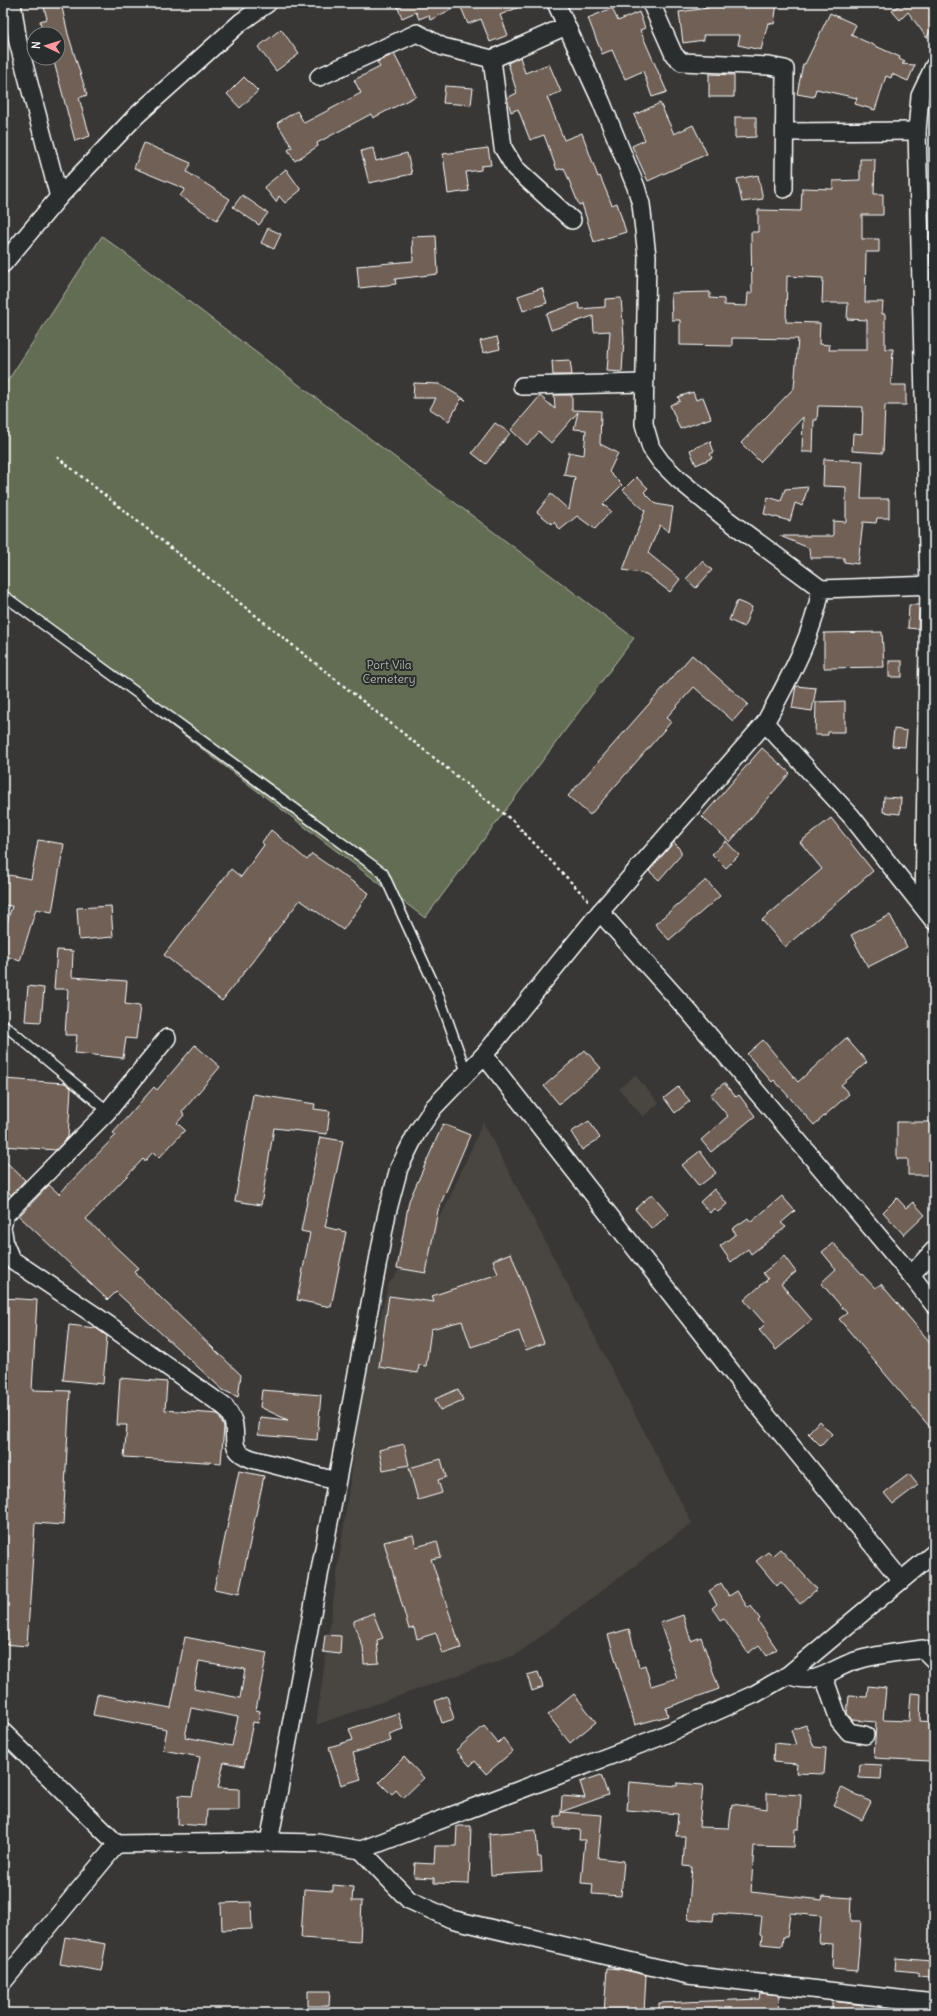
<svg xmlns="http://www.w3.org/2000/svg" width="937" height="2016" font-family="Delius,sans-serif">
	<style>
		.built { fill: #494440 }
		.green { fill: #646d53; stroke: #b2b6a9 }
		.building { fill: #706157; stroke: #fff; fill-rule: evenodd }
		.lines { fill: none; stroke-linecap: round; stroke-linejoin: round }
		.service-casing { stroke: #fff; stroke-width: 12 }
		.minor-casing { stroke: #fff; stroke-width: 20 }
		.path { stroke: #fff; stroke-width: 2.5; stroke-dasharray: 3 3; stroke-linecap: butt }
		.service { stroke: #2a2d2e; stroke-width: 9 }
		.minor { stroke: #2a2d2e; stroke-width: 17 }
		.labels { text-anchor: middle; stroke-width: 4; stroke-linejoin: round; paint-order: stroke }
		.park-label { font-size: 12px; fill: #b2b6a9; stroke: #2a2d2e }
	</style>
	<rect width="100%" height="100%" fill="#383736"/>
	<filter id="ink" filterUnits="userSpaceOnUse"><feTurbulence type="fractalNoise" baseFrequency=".025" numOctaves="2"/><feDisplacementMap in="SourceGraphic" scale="8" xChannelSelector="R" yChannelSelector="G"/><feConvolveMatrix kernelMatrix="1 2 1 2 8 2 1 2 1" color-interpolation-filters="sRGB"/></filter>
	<g filter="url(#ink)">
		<g class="built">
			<path d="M635 1075 659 1103 643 1117 619 1089Z"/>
			<path d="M483 1122 692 1523 516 1655 316 1725 363 1387 388 1285 445 1208Z"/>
			<path d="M372 2009 405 2013H372Z"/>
		</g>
		<path class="green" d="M102 236 634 638 425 918 3 598V388Z"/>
		<g class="building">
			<path d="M43 3H61L68 34 87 95 79 98 90 136 75 141 53 58H58V34H43L40 21 47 19Z"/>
			<path d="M396 3H529L500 15 508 35 490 42 481 19 468 24 460 5 430 20 429 15 419 19 416 12 402 18Z"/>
			<path d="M741 3H777L774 24 768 23 761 50 738 45 740 35H703L704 40 683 43 679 12 708 8V6H741Z"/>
			<path d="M901 3H934V14L929 18 933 24 927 38 908 12 900 20 892 11Z"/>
			<path d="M612 8 618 21 639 12 645 28 640 30 667 92 652 97 643 71 625 79 612 50 602 54 588 18Z"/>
			<path d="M830 13 856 25 851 35 900 57 899 59 905 62 902 64 915 65 908 81 892 74 891 78 886 76 875 110 855 104 857 98 816 89 814 97 797 94 803 64H805Z"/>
			<path d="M281 29 299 54 276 71 258 47Z"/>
			<path d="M394 54 416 96 373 118 371 114 317 143 318 146 295 161 288 150 292 147 277 123 297 111 304 123 361 93 354 80 380 67 377 62Z"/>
			<path d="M520 57 525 73 549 64 561 92 547 97 564 140 582 133 598 177 600 176 612 205 617 203 626 232 594 242 582 204 579 205 564 168 557 170 544 135 530 140 518 109 511 112 507 98 517 93 508 63Z"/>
			<path d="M709 74 734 75V97H709Z"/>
			<path d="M244 77 258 91 240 108 227 94Z"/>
			<path d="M445 86 473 88 471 105 443 103Z"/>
			<path d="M660 103 674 134 693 125 707 154 648 181 632 146 645 140 634 115Z"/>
			<path d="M735 117H756V137L735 138Z"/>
			<path d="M144 143 191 163 187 172 230 199 217 220 180 196 185 189 134 168Z"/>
			<path d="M373 148 376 161 407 153 412 174 369 183 361 151Z"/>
			<path d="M488 148 491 165 481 166V170L466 172 469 191 448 194 443 154Z"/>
			<path d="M860 159H875L874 194H883V215H862V239H879V252H866L865 302H883L882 314H885V349H893L891 385H906V405H885L883 453 852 451 853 433 862 434 863 407 818 406 817 420H814L813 452H802L803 417 760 462 741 443 794 388 798 339 732 338V346L680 345V320H672L671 293 710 292V298L724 299V305L747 306 748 293H752L751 232H758V210L801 211 802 188 833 189V181L860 180ZM787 276 823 278 822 303H848L847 319 867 320V350H829L830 345 819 344 820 323 786 322Z"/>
			<path d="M286 169 301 190 285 203 279 196 276 202 264 187Z"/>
			<path d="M758 175 763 199 742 202 737 179Z"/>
			<path d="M242 195 268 213 259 225 233 207Z"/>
			<path d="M268 228 281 234 274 249 261 243Z"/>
			<path d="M436 236 438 274 395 279 396 284 359 288 357 266 413 261 412 237Z"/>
			<path d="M542 288 547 303 523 311 518 296Z"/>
			<path d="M621 298 624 338 622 372 607 371 610 331 594 332 593 316 551 330 546 314 578 303 580 309 605 307V299Z"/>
			<path d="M497 337 500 349 483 353 480 341Z"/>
			<path d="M570 360 572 375H553L552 361Z"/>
			<path d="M414 383 439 384 466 400 461 399 449 421 430 409 436 398H413Z"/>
			<path d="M693 392 696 400 703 397 711 418 680 429 670 405 680 401 678 397Z"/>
			<path d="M554 395H572V410L601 411 600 444 618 453 609 472 622 485 603 504 611 511 595 529 577 516 560 530 554 522 552 524 537 512 551 494 569 510 575 477 564 475 569 452 584 455 586 430 574 429 578 412 551 443 539 432 527 445 511 430 540 396 555 409Z"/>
			<path d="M495 423 510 433 486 464 472 453Z"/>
			<path d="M710 441 714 452 710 454 712 458 696 465 690 450Z"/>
			<path d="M824 459 863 461 861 499H889V518H877L876 523 863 522 858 564 844 562V558H810L809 548 780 536H833V521L846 522V487L823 486Z"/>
			<path d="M636 477 648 488 644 492 656 504 673 507 669 532 660 525 648 553 680 579 670 592 646 574 623 570 645 511 623 490Z"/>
			<path d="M808 487 802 506 795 503 790 521 764 514 768 497 781 501 785 489Z"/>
			<path d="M702 561 712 570 696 588 686 579Z"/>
			<path d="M737 601 752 607 744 627 729 620Z"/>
			<path d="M909 605H919L918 629 908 628Z"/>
			<path d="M882 632 884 667 824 668V633Z"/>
			<path d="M692 655 748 704 733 721 694 687 666 718 671 722 590 815 568 796Z"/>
			<rect x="889" y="661" width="13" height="16"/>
			<path d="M796 686 816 688 812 711 792 708Z"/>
			<path d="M845 701V732H828V735H815L816 702Z"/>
			<path d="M894 729 907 731 905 747 892 746Z"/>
			<path d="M762 748 790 773 730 842 702 817Z"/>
			<path d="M884 797 901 798 900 814 883 812Z"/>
			<path d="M831 818 873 871 785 947 762 920 822 869 800 842Z"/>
			<path d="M271 830 307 860 312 854 369 893 343 930 300 900 222 1001 164 955 231 869 241 877 264 845 262 842Z"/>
			<path d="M38 840 64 844 52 912 36 909 20 961 3 955V936L12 906 3 905V874L31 879Z"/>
			<path d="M726 841 739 855 726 868 712 854Z"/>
			<path d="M674 842 681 851V855L659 880 649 871Z"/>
			<path d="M706 880 720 896 669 940 655 924Z"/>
			<path d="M111 906 113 937 79 940 77 908Z"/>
			<path d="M890 915 907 947 868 967 851 935Z"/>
			<path d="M57 950 73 951 72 977 127 981 125 1004 140 1006 136 1039 126 1038 123 1058 75 1053 77 1035H65L68 989H54Z"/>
			<path d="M28 986 44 988 41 1022 25 1021Z"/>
			<path d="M846 1038 867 1062 841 1085 849 1094 814 1125 774 1080 772 1082 747 1054 763 1040 798 1082Z"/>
			<path d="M195 1045 220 1067 182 1112 184 1115 177 1123 185 1130 159 1158 153 1152 145 1161 143 1159 86 1219 138 1268 134 1272 241 1375 238 1397 223 1390 116 1292 108 1300 19 1216 49 1185 59 1194 116 1135 113 1133 154 1087 157 1090Z"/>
			<path d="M585 1050 601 1068 559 1104 544 1086Z"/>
			<path d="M3 1079 65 1083 71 1088 68 1137 56 1150 3 1146Z"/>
			<path d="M724 1083 736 1097 739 1095 755 1116 711 1152 701 1140 728 1116 710 1095Z"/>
			<path d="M678 1087 690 1101 675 1113 664 1098Z"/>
			<path d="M253 1094 315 1104 314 1109 330 1111 327 1134 274 1128 261 1205 235 1201Z"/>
			<path d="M589 1121 600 1138 582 1150 571 1132Z"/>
			<path d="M897 1122H934V1175H908V1159H897Z"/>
			<path d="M443 1124 470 1135 438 1210 426 1273 397 1268 409 1201Z"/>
			<path d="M320 1137 343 1141 325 1227 346 1232 331 1307 297 1300 310 1233 301 1231Z"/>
			<path d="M700 1151 716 1173 699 1186 682 1165Z"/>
			<path d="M3 1159 25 1180 11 1195 3 1188Z"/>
			<path d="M714 1189 727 1204 718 1212 714 1208 710 1213 700 1202Z"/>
			<path d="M652 1194 669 1214 652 1229 635 1209Z"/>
			<path d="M782 1196 795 1211 781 1223 786 1227 751 1254 748 1249 731 1262 720 1246 736 1234 732 1229 748 1218 751 1222Z"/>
			<path d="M897 1198 906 1208 913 1202 925 1215 904 1235 883 1212Z"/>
			<path d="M833 1243 875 1288 881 1284 934 1347V1432L839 1319 847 1313 821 1283 836 1269 822 1252Z"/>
			<path d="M511 1253 544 1343 526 1350 519 1331 471 1347 462 1321 431 1329 426 1366 419 1365 418 1373 379 1367 389 1296 434 1302 432 1296 498 1274 493 1260Z"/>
			<path d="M784 1256 796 1272 781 1284 812 1320 776 1350 759 1330 765 1324 744 1300 768 1279 763 1273Z"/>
			<path d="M3 1298 37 1300 32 1390 70 1391 63 1525 35 1523 27 1646 3 1644V1568L6 1514H3V1484L8 1384 3 1383Z"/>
			<path d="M69 1325 96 1328 107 1336 103 1384 63 1380Z"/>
			<path d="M120 1378 167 1382 165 1410 218 1414 224 1427 221 1463 124 1457 127 1425H117Z"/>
			<path d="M458 1389 463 1400 440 1410 435 1399Z"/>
			<path d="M262 1390 321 1395 317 1440 258 1435 260 1417 288 1420 260 1407Z"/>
			<path d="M819 1421 832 1434 821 1446 808 1433Z"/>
			<path d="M404 1444 409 1465 383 1470 379 1450Z"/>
			<path d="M441 1459 446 1477 438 1480 442 1493 418 1500 409 1468Z"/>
			<path d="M239 1471 264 1476 239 1594 214 1589Z"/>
			<path d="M909 1474 918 1485 893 1504 884 1493Z"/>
			<path d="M413 1535 416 1547 437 1541 441 1557 431 1559 461 1648 443 1654 436 1633 417 1639 414 1628 409 1629 384 1542Z"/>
			<path d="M780 1549 817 1589 800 1604 781 1582 777 1586 756 1561 768 1552 772 1556Z"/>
			<path d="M721 1583 729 1596 737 1591 748 1608 751 1606 760 1619 758 1621 777 1649 767 1656 759 1645 748 1653 724 1618 720 1620 712 1608 717 1604 709 1591Z"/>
			<path d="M373 1613 383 1638 377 1640 379 1663 364 1664 363 1647 354 1625V1621Z"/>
			<path d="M683 1615 691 1641 701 1637 719 1689 666 1708 668 1716 635 1725 608 1635 629 1629 639 1667 645 1665 651 1686 677 1678 667 1649H669L660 1623Z"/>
			<path d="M325 1635 341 1636 340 1654 323 1652Z"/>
			<path d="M185 1637 267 1653 256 1710 260 1711 258 1723 253 1722 244 1766 224 1762 218 1788 239 1789V1810H207L206 1826 178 1824 179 1795 192 1796 200 1757 163 1750 167 1729 93 1715 97 1694 171 1708ZM199 1661 245 1669 240 1698 194 1689ZM191 1708 238 1717 232 1746 185 1737Z"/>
			<path d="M538 1672 543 1687 532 1691 527 1675Z"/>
			<path d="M868 1686 886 1688 883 1720 909 1721 911 1693 921 1694 920 1721 933 1722 929 1761 874 1758 876 1722 852 1720 847 1713 849 1696 867 1697Z"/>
			<path d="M574 1694 596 1722 570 1743 548 1715Z"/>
			<path d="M447 1696 454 1719 442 1723 435 1701Z"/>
			<path d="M398 1713 403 1729 389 1734 391 1741 353 1753 361 1779 341 1785 329 1747 353 1740 349 1729Z"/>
			<path d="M806 1725 814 1747 826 1748 824 1774 796 1773 797 1764 773 1762 774 1743 796 1745 791 1730Z"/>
			<path d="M484 1726 498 1743 503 1738 513 1751 486 1774 475 1761 470 1766 456 1750Z"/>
			<path d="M404 1757 424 1778 403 1798 396 1790 392 1795 379 1782Z"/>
			<path d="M860 1764 882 1765 881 1779 859 1778Z"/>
			<path d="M601 1775 608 1795 561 1812 562 1796 585 1798 580 1782Z"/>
			<path d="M629 1782 677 1786V1783L703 1785 699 1827 729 1828 732 1804 767 1809V1793L801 1795 799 1829H795L794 1847 754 1846 751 1892 822 1900 823 1896 851 1898 850 1921H861L857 1971 832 1969 833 1944 819 1943 821 1916 790 1913 787 1937H783L782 1946 761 1944 762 1935 760 1934 762 1916 714 1913 713 1921 688 1919 692 1867 683 1866 685 1836H676L678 1814 627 1810Z"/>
			<path d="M842 1787 871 1802 862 1820 833 1805Z"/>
			<path d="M561 1812 602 1815 598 1858 624 1861 621 1896 592 1894 593 1884 581 1883 585 1840H579L580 1830 555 1828V1816H560Z"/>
			<path d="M457 1826H471L469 1884 434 1883V1878L414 1877 415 1863 434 1864 435 1846H456Z"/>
			<path d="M536 1830 538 1857H541L542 1872 491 1875 489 1834Z"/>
			<path d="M333 1885 353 1887 352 1901H362L360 1942 301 1938 304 1889 333 1891Z"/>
			<path d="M251 1902 252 1929 222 1930 221 1903Z"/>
			<path d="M65 1937 106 1944 101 1971 60 1964Z"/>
			<path d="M896 1958 931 1961 930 1977 918 1976V1972L895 1970Z"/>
			<path d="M607 1968 620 1969 646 1975 644 2013H604Z"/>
			<path d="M308 1991H330L329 2006H308Z"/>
			<path d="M760 1993 779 1995 778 2013 751 2011V2013H659V2003L759 1999Z"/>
			<path d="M832 2001 862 2005 867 2013H843L844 2011H832Z"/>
		</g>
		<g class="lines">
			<defs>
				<g id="service">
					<path d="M3 595 383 873 438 993 467 1074"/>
					<path d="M3 1024 108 1111"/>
				</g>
				<g id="minor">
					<path d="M12 3 18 42 59 197"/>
					<path d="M556 3 601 101 636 187 641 204 647 256 644 424 651 448 661 462 678 479 725 518 821 589"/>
					<path d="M651 3 674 55 682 62 769 66 785 69 784 189"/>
					<path d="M492 59 503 148 515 168 572 220"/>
					<path d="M319 77 417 33 443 47 492 59 566 26"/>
					<path d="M785 132 917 131"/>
					<path d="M3 264 59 197 136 116 241 22 268 3"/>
					<path d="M522 386 644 383"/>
					<path d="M934 585 821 589C812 639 789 678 765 723L851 816 934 921"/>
					<path d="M924 907 929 586 917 131 920 96 934 66"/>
					<path d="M600 912 691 1014 911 1275 934 1305"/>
					<path d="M484 1055 745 1389 901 1580"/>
					<path d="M3 1224 4 1216 108 1111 167 1038"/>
					<path d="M3 1232 5 1245 11 1259 93 1314 225 1407C228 1411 231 1416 233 1421 238 1439 227 1450 252 1459L336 1481"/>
					<path d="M911 1275 934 1250"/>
					<path d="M788 1675C819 1687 829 1669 855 1661 877 1654 901 1652 923 1649L934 1660"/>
					<path d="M824 1677 839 1720 849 1732 865 1735"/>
					<path d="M3 1732 117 1844 269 1842 318 1843 361 1850 657 1738 755 1694 788 1675 934 1553"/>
					<path d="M269 1842 387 1213 399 1168 416 1134 434 1107 484 1055 600 912 765 723"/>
					<path d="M361 1850 409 1900 451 1919 688 1975 934 2003"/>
					<path d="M3 1982 117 1844"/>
				</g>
			</defs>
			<use href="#service" class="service-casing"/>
			<use href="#minor" class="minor-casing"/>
			<path class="path" d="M57 457 513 821 590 902"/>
			<use href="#service" class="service"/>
			<use href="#minor" class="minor"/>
		</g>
	</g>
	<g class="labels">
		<g class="park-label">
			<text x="389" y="669">Port Vila<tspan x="389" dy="14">Cemetery</tspan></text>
		</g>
	</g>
	<rect width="937" height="2016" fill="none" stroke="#2a2d2e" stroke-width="16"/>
	<rect x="8" y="8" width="921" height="2000" fill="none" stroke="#fff" stroke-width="1.5" filter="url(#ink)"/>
	<g transform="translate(46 46) rotate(274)"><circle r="19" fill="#2a2d2e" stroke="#7f8182"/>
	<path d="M0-3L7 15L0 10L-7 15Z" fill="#ff9aa2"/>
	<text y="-6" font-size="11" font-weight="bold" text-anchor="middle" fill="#ffffff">N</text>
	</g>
</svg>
